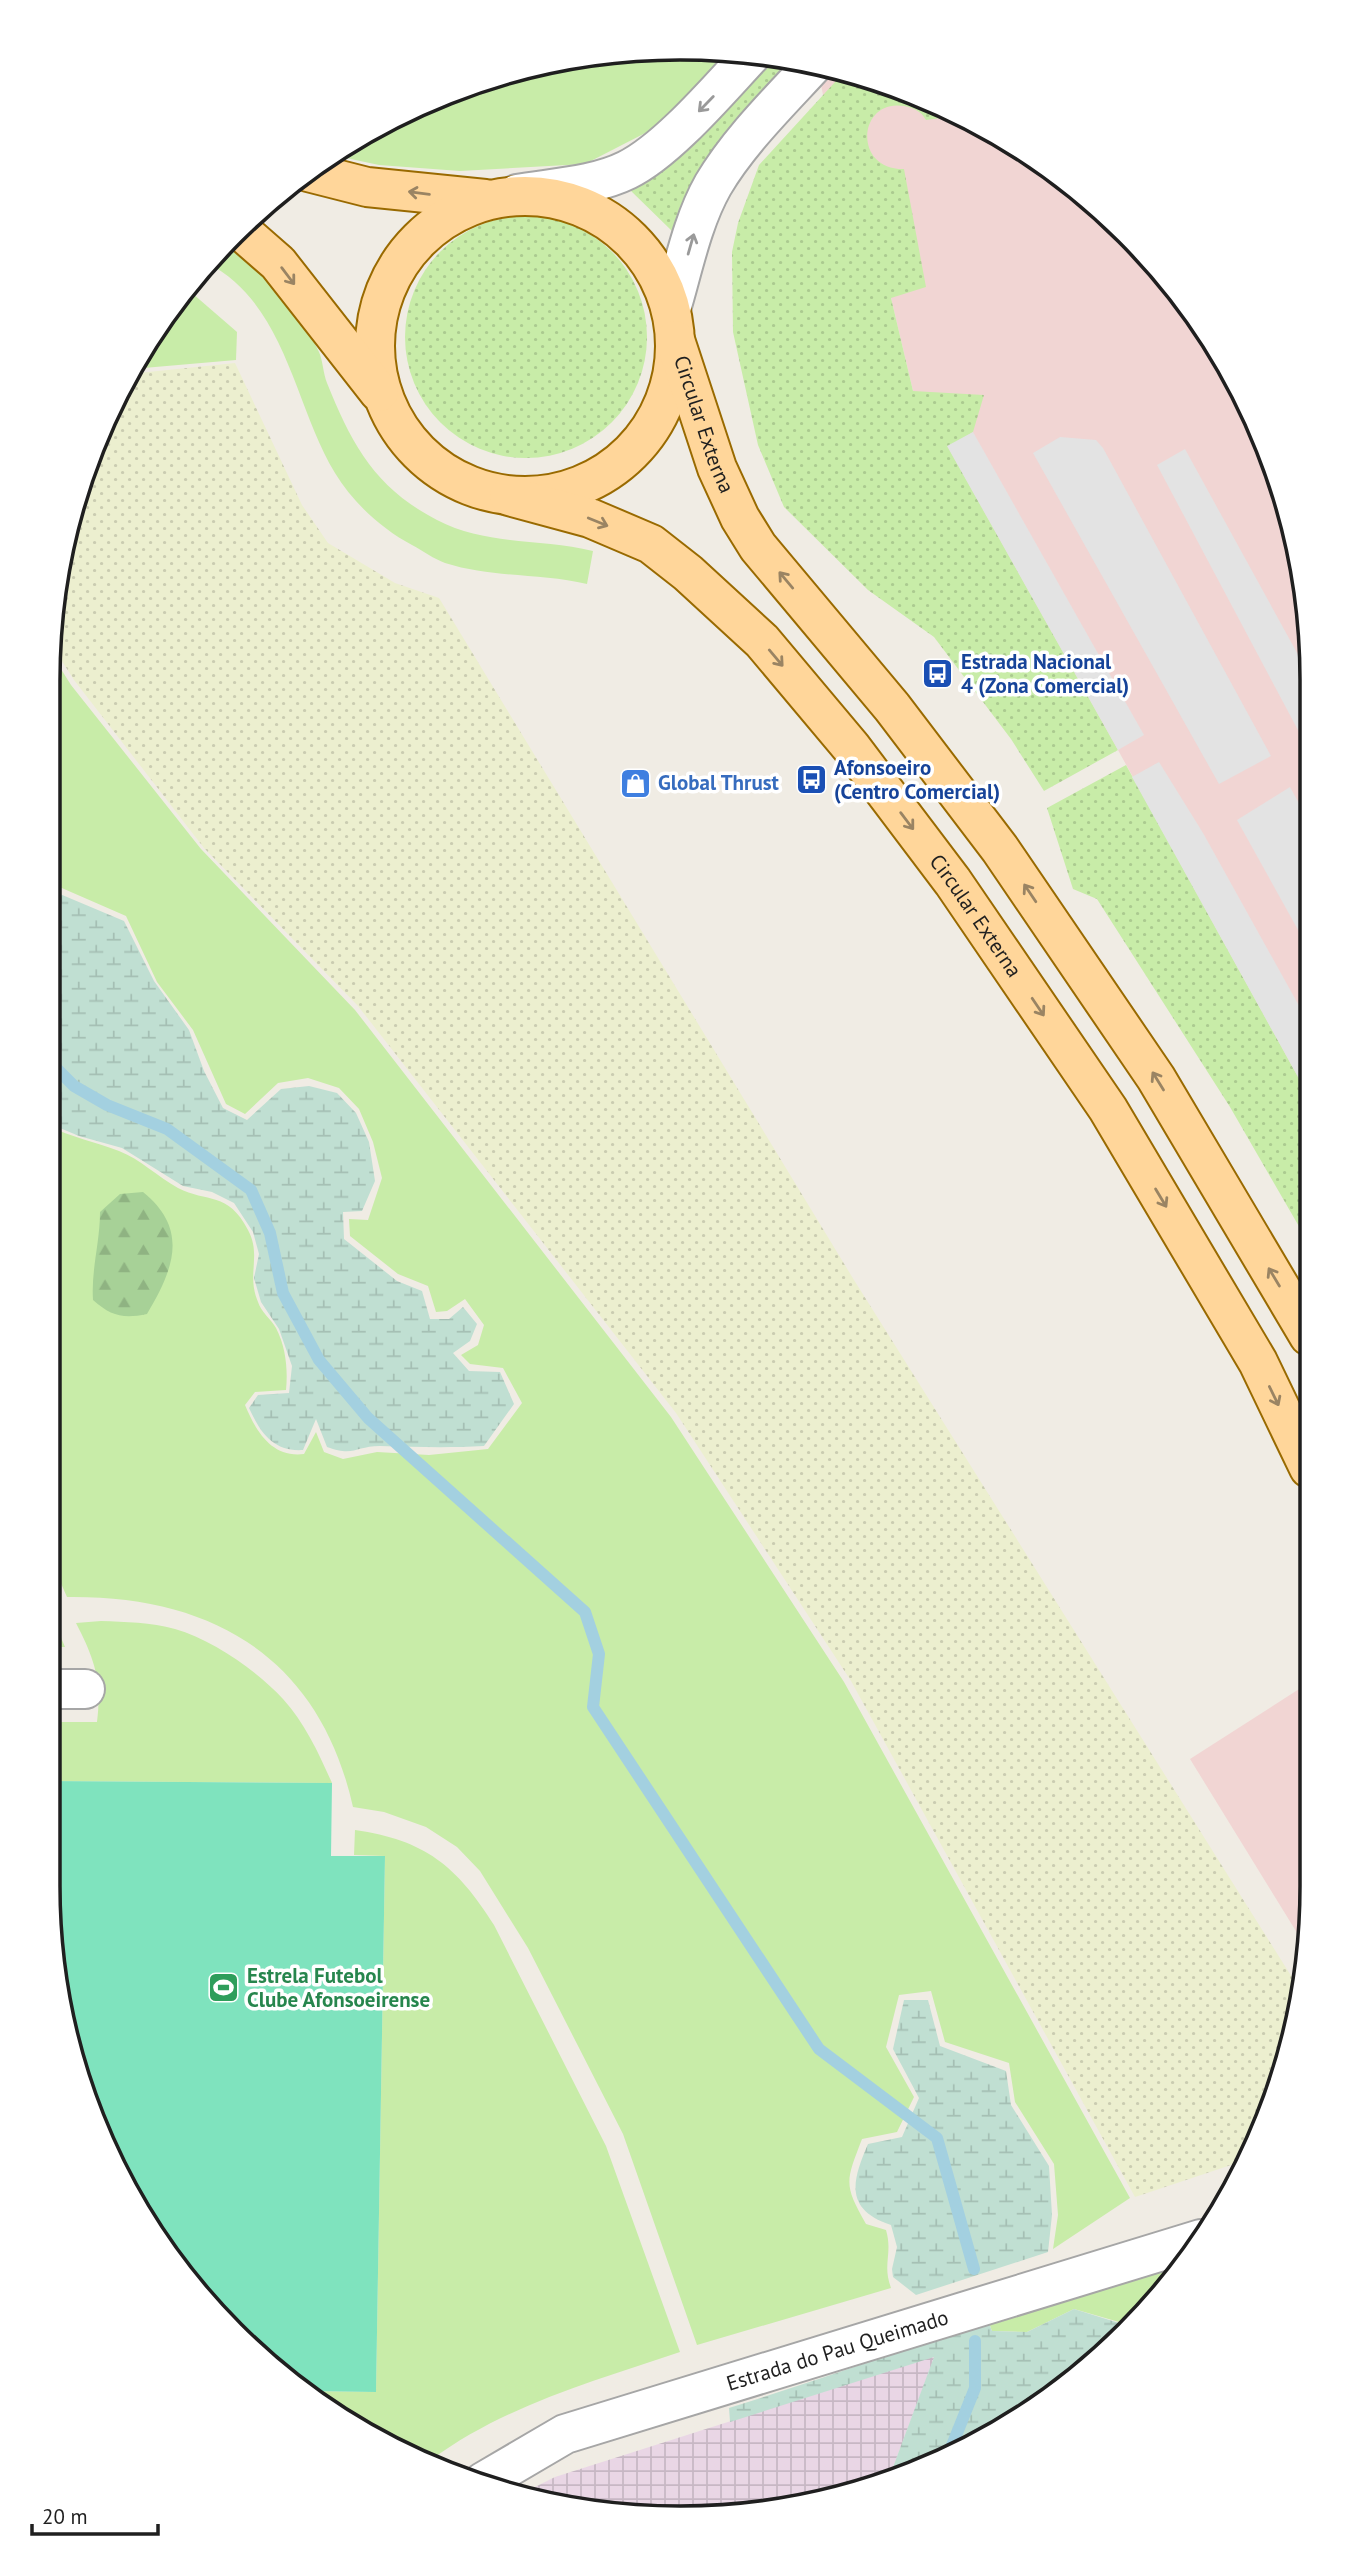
<svg xmlns="http://www.w3.org/2000/svg" width="1359" height="2566" font-family="'PT Sans',sans-serif">
	<style>
		.commercial { fill: #f1d5d3 }
		.industrial { fill: url(#industrial-grid) }
		.farmland { fill: url(#farmland-dots) }
		.grass { fill: #c8eca8 }
		.forest { fill: url(#forest-firs) }
		.wetland { fill: url(#wetland-marsh) }
		.garden { fill: url(#garden-dots) }
		.pitch { fill: #7fe3be }
		.parking { fill: #e3e3e3 }
		.lines { fill: none; stroke-linecap: round; stroke-linejoin: round }
		.stream { stroke: #a3d0e0; stroke-width: 12 }
		.minor-casing { stroke: #a6a6a6; stroke-width: 42 }
		.major-casing { stroke: #996a00; stroke-width: 42 }
		.minor { stroke: #fff; stroke-width: 38 }
		.major { stroke: #ffd69a; stroke-width: 38 }
		.oneway { stroke: #9a9a9a }
		.oneway2 { stroke: #9a8463 }
		.labels { text-anchor: middle; stroke-width: 7; stroke-linejoin: round; paint-order: stroke }
		.street-label { font-size: 21px; fill: #1f1f1f; stroke: #fff }
		.transit-label { font-size: 21px; font-weight: bold; fill: #164399; stroke: #fff; text-anchor: start }
		.shop-label { font-size: 21px; font-weight: bold; fill: #366cbe; stroke: #fff; text-anchor: start }
		.leisure-label { font-size: 21px; font-weight: bold; fill: #27864d; stroke: #fff; text-anchor: start }
		.rim { fill: none; stroke: #1f1f1f; stroke-width: 3.5 }
	</style>
	<defs>
		<pattern id="industrial-grid" width="8" height="8" patternUnits="userSpaceOnUse" patternTransform="scale(1.75)"><rect width="8" height="8" fill="#e9d6e5"/><path d="M0 4h8M4 0v8" fill="none" stroke="#c7b7c4"/></pattern>
		<pattern id="farmland-dots" width="8" height="8" patternUnits="userSpaceOnUse" patternTransform="scale(1.75)"><rect width="8" height="8" fill="#ecefcf"/><path d="M2 2h.1M6 6h.1" fill="none" stroke="#caccb1" stroke-width="1.8" stroke-linecap="round"/></pattern>
		<pattern id="forest-firs" width="22" height="20" patternUnits="userSpaceOnUse" patternTransform="scale(1.75)"><rect width="22" height="20" fill="#a7d197"/><path d="M5 1l3.5 6h-7zM16 11l3.5 6h-7z" fill="#8fb382"/></pattern>
		<pattern id="wetland-marsh" width="20" height="14" patternUnits="userSpaceOnUse" patternTransform="scale(1.75)"><rect width="20" height="14" fill="#c0dfd2"/><path d="M1 5h8M5 5V1M11 12h8M15 12V8" fill="none" stroke="#a5bfb4"/></pattern>
		<pattern id="garden-dots" width="8" height="8" patternUnits="userSpaceOnUse" patternTransform="scale(1.75)"><rect width="8" height="8" fill="#c8eca8"/><path d="M2 2h.1M6 6h.1" fill="none" stroke="#abca90" stroke-width="1.8" stroke-linecap="round"/></pattern>
	</defs>
	<rect width="100%" height="100%" fill="#f0ece4"/>
	<g class="commercial">
		<path d="M817 64 844 69 959 113 1097 204 1205 328 1264 438 1306 597 1308 1095 1118 750 947 446 913 391 891 298 823 95Z"/>
		<path d="M1310 1682V1927L1307 1949 1190 1759Z"/>
	</g>
	<path class="industrial" d="M935 2356 889 2478 721 2517 515 2497 555 2477Z"/>
	<path class="farmland" d="M235 363 302 505 328 543 395 583 439 598 854 1280 1300 1990 1290 2051 1249 2159 1135 2197 851 1681 676 1413 358 1006 204 848 74 680 49 641 69 515 113 400 129 374Z"/>
	<g class="grass">
		<path d="M721 49 732 50 655 128 585 164 460 171 379 165 332 155 364 132 477 81 597 53Z"/>
		<path d="M224 245C263 272 299 309 319 352 323 361 323 373 327 383 352 445 375 488 437 520 487 546 541 538 593 551L587 584C541 573 492 578 445 563 434 559 423 551 412 545 382 529 353 503 335 473 294 405 286 303 207 263Z"/>
		<path d="M185 287 237 332 236 360 132 369Z"/>
		<path d="M49 650 71 685 201 849 355 1010 671 1417 844 1682 1130 2198 1053 2249 1058 2215 1054 2164 1015 2102 1009 2063 945 2042 931 1991 899 1995 886 2047 914 2097 897 2132 862 2139C846 2181 843 2184 866 2224L886 2230C893 2254 882 2264 891 2288L697 2345 623 2134 528 1948 480 1871 457 1847 426 1827 384 1812 353 1807C320 1659 214 1595 67 1597L48 1554V1126C71 1137 95 1142 119 1151 140 1159 158 1177 178 1188 207 1203 228 1191 248 1230 262 1256 246 1274 258 1302 261 1312 271 1319 276 1328 286 1347 288 1370 286 1390L255 1392 245 1405C256 1431 271 1458 304 1454L316 1432 324 1452 343 1459 377 1452 429 1455 488 1449 522 1403 503 1368 470 1364 461 1355 478 1345 484 1325 465 1299 447 1311 436 1312 428 1286 398 1274 350 1236 349 1219 368 1220 382 1178 373 1142 359 1109 339 1088 308 1078 278 1083 245 1114 226 1104 193 1030 157 982 126 916 48 882Z"/>
		<path d="M48 1607 65 1647H48Z"/>
		<path d="M101 1621C125 1622 151 1622 175 1629 213 1640 257 1671 283 1699 305 1723 319 1754 332 1783L47 1781V1722H97C102 1681 95 1660 76 1623Z"/>
		<path d="M355 1830C425 1840 457 1866 494 1925L606 2146 680 2352C594 2381 506 2405 432 2459L329 2412 306 2391 376 2392 385 1856 354 1855Z"/>
		<path d="M1185 2265 1124 2332 1121 2329 1106 2342 1119 2322 1074 2309 1027 2332 992 2331 989 2323Z"/>
	</g>
	<path class="forest" d="M143 1192C190 1230 173 1270 147 1314 123 1319 111 1316 93 1300 91 1270 100 1242 100 1212L120 1194Z"/>
	<g class="wetland">
		<path d="M48 889 124 921 154 981 189 1030 204 1071 223 1108 247 1120 281 1089 309 1086 337 1093 356 1113 369 1142 375 1181 362 1211 343 1212 344 1239 397 1281 422 1291 430 1319H449L463 1307 477 1324 470 1341 453 1353 469 1371 500 1372 514 1404 484 1446C449 1448 415 1447 380 1446 356 1446 354 1457 327 1447L316 1419 303 1450C273 1452 260 1432 249 1408L258 1395 289 1393 292 1366 279 1329 261 1302 254 1278 259 1254 253 1232 234 1203 212 1192 183 1186 122 1148 79 1136 48 1123Z"/>
		<path d="M904 2000H928L940 2046 1006 2071 1011 2105 1049 2166 1052 2215 1048 2252 916 2295 893 2277 892 2269 897 2247 891 2225C844 2209 852 2181 868 2144L902 2137 919 2098 893 2049Z"/>
		<path d="M1074 2309 1119 2323 1109 2340 1121 2329 1124 2332 1097 2362 922 2470 889 2478 934 2357 730 2422 729 2408C816 2381 901 2350 989 2323L992 2331 1027 2332Z"/>
	</g>
	<g class="garden">
		<path d="M771 57 792 60C741 117 694 155 672 231L630 190 690 149Z"/>
		<path d="M846 70 940 105 941 118 926 120C921 111 914 108 904 106 858 98 852 170 904 169L926 287 891 298 913 391 984 395 973 432 948 447 1118 750 1044 791 1011 739 934 637 868 590 784 507 758 445 733 332 732 252 738 223 759 165Z"/>
		<circle cx="526" cy="337" r="121"/>
		<path d="M1126 765 1308 1095V1242L1230 1107 1097 899 1073 889 1047 808Z"/>
	</g>
	<path class="pitch" d="M47 1781 332 1783 331 1856H385L376 2392 306 2391 178 2272 81 2090 47 1886Z"/>
	<g class="parking">
		<path d="M973 432 1144 735 1118 750 947 446Z"/>
		<path d="M1060 437 1096 440 1103 448 1271 756 1219 784 1033 453Z"/>
		<path d="M1185 449 1307 671V747L1157 465Z"/>
		<path d="M1159 762 1203 833 1308 1022V1095L1132 777Z"/>
		<path d="M1290 787 1307 818V946L1237 820Z"/>
	</g>
	<g class="lines">
		<g class="stream">
			<path d="M48 1060 74 1086 107 1105 167 1129 251 1190 270 1233 283 1293 319 1360 368 1418 585 1612 599 1654 593 1707 819 2049 937 2138 974 2269"/>
			<path d="M949 2453 975 2388V2341"/>
		</g>
		<defs>
			<g id="minor">
				<path d="M517 194C552 188 595 186 627 170 668 150 720 88 752 54"/>
				<path d="M671 309C683 269 692 222 713 185 739 141 779 102 814 64"/>
				<path d="M47 1689H85"/>
				<path id="s1" d="M483 2482 565 2434 1201 2239"/>
			</g>
			<g id="major">
				<path d="M308 172 367 187 485 199"/>
				<circle cx="525" cy="346" r="150"/>
				<path d="M239 229 278 263 379 392"/>
				<path id="s2" d="M675 340 717 468 740 518 758 547 892 707 1000 849 1156 1078 1309 1336"/>
				<path id="s3" d="M509 496 590 518 651 544 688 573 762 641 851 747 953 882 1108 1109 1258 1362 1309 1468"/>
			</g>
		</defs>
		<use href="#minor" class="minor-casing"/>
		<use href="#major" class="major-casing"/>
		<use href="#minor" class="minor"/>
		<use href="#major" class="major"/>
	</g>
	<defs><path id="oneway-shaft" d="M-6 0H5M1.5-3L5.5 0L1.5 3" fill="none" stroke-width="1.6" stroke-linecap="round" stroke-linejoin="round" transform="scale(1.75)"/></defs>
	<g class="oneway">
		<use href="#oneway-shaft" transform="translate(706 104) rotate(134)"/>
		<use href="#oneway-shaft" transform="translate(691 244) rotate(-74)"/>
	</g>
	<g class="oneway2">
		<use href="#oneway-shaft" transform="translate(419 193) rotate(-173)"/>
		<use href="#oneway-shaft" transform="translate(288 276) rotate(53)"/>
		<use href="#oneway-shaft" transform="translate(598 522) rotate(22)"/>
		<use href="#oneway-shaft" transform="translate(786 580) rotate(-130)"/>
		<use href="#oneway-shaft" transform="translate(776 658) rotate(50)"/>
		<use href="#oneway-shaft" transform="translate(907 821) rotate(53)"/>
		<use href="#oneway-shaft" transform="translate(1030 893) rotate(-124)"/>
		<use href="#oneway-shaft" transform="translate(1038 1007) rotate(56)"/>
		<use href="#oneway-shaft" transform="translate(1158 1081) rotate(-122)"/>
		<use href="#oneway-shaft" transform="translate(1161 1198) rotate(59)"/>
		<use href="#oneway-shaft" transform="translate(1274 1277) rotate(-121)"/>
		<use href="#oneway-shaft" transform="translate(1274 1396) rotate(64)"/>
	</g>
	<defs>
		<symbol id="bus-square" viewBox="-11 -11 22 22"><rect x="-9" y="-9" width="18" height="18" rx="4" fill="#1a4fb4" stroke="#fff"/><path d="M-5-6H5V4H4V6H2V4H-2V6H-4V4H-5ZM-3.5-4V0h7V-4ZM-3.5 1.2v1.5H-2V1.2ZM2 1.2v1.5H3.5V1.2Z" fill="#fff"/></symbol>
		<symbol id="shop-square" viewBox="-11 -11 22 22"><rect x="-9" y="-9" width="18" height="18" rx="4" fill="#3f7fe0" stroke="#fff"/><path d="M-5-2.5h2.3a2.7 3.5 0 0 1 5.4 0H5L5.5 6h-11ZM-1.5-2.5h3a1.5 2.3 0 0 0-3 0Z" fill="#fff"/></symbol>
		<symbol id="stadium-square" viewBox="-11 -11 22 22"><rect x="-9" y="-9" width="18" height="18" rx="4" fill="#2e9e5b" stroke="#fff"/><path d="M0-5a6.5 5 0 1 0 0 10a6.5 5 0 1 0 0-10ZM-3.5-1.8h7v3.6h-7Z" fill="#fff"/></symbol>
	</defs>
	<g fill-rule="evenodd">
		<use href="#bus-square" x="920" y="656" width="35" height="35"/>
		<use href="#bus-square" x="794" y="762" width="35" height="35"/>
		<use href="#shop-square" x="618" y="766" width="35" height="35"/>
		<use href="#stadium-square" x="206" y="1970" width="35" height="35"/>
	</g>
	<g class="labels">
		<g class="street-label">
			<text dy="7" stroke="none"><textPath href="#s2" startOffset="89">Circular Externa</textPath></text>
			<text dy="7" stroke="none"><textPath href="#s3" startOffset="646">Circular Externa</textPath></text>
			<text dy="7" stroke="none"><textPath href="#s1" startOffset="380">Estrada do Pau Queimado</textPath></text>
		</g>
		<g class="transit-label">
			<text x="961" y="669">Estrada Nacional<tspan x="961" dy="24">4 (Zona Comercial)</tspan></text>
			<text x="834" y="775">Afonsoeiro<tspan x="834" dy="24">(Centro Comercial)</tspan></text>
		</g>
		<g class="shop-label">
			<text x="658" y="790">Global Thrust</text>
		</g>
		<g class="leisure-label">
			<text x="247" y="1983">Estrela Futebol<tspan x="247" dy="24">Clube Afonsoeirense</tspan></text>
		</g>
	</g>
	<path d="M0 0H1359V2566H0ZM680 60H680A620 620 0 0 1 1300 680V1886A620 620 0 0 1 680 2506H680A620 620 0 0 1 60 1886V680A620 620 0 0 1 680 60Z" fill="#fff" fill-rule="evenodd"/>
	<path class="rim" d="M680 60H680A620 620 0 0 1 1300 680V1886A620 620 0 0 1 680 2506H680A620 620 0 0 1 60 1886V680A620 620 0 0 1 680 60Z"/>
	<path d="M32 2524v10h126v-10" fill="none" stroke="#1f1f1f" stroke-width="3.5"/>
	<text x="42" y="2524" font-size="21" fill="#1f1f1f" stroke="#ffffff" stroke-width="5" paint-order="stroke">20 m</text>
</svg>
